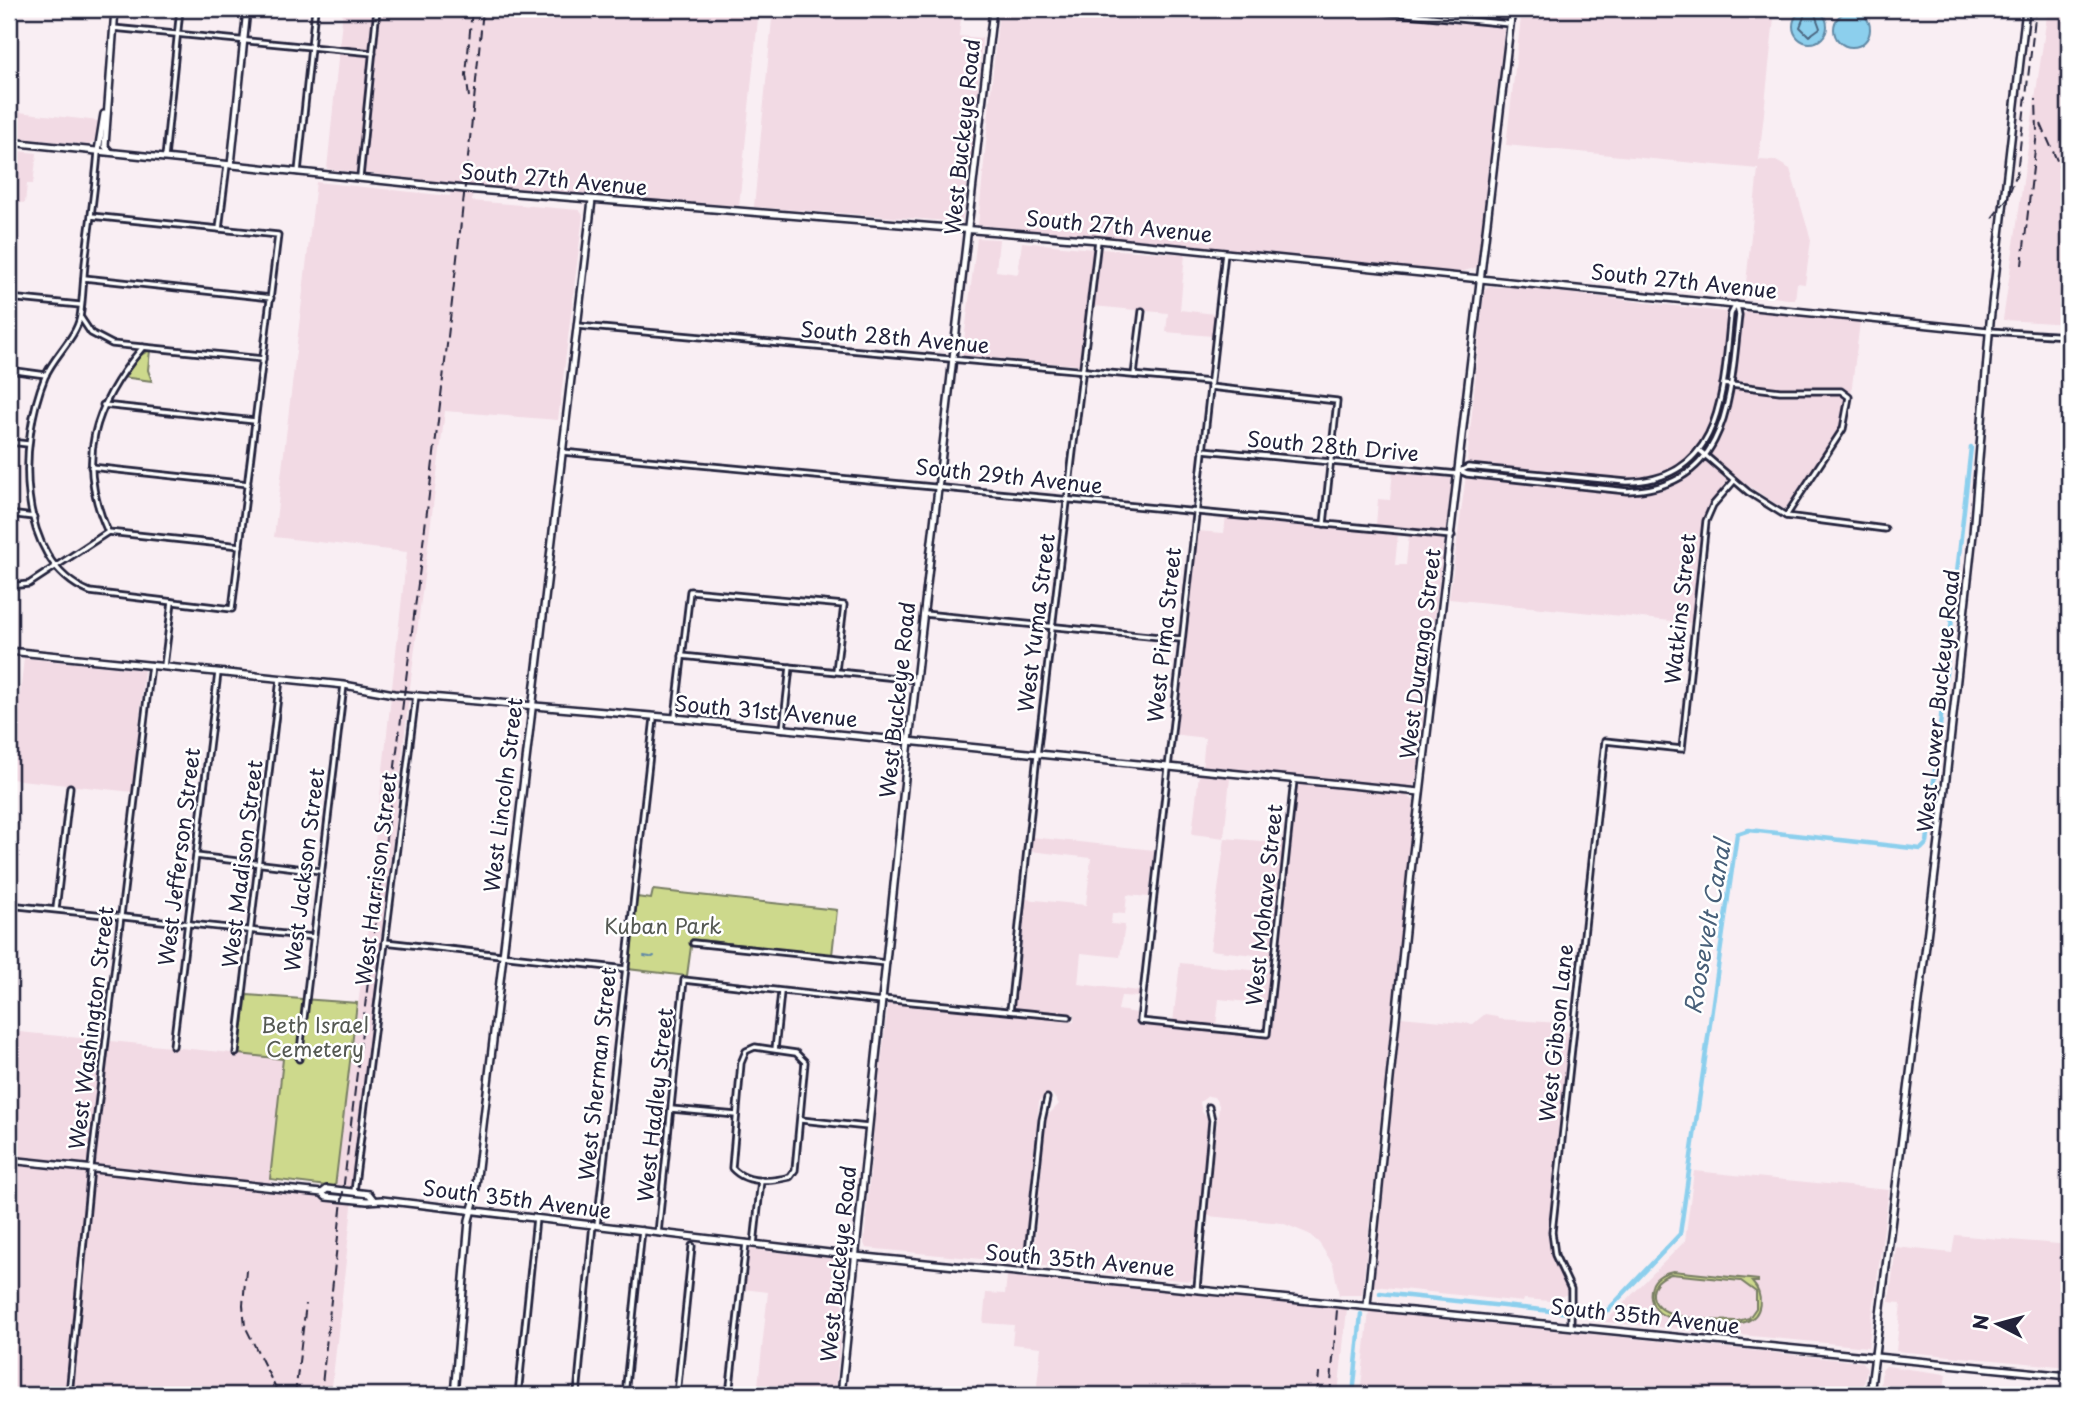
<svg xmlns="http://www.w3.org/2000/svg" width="2078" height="1404" font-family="'Playpen Sans',sans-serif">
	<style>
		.built { fill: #f2dae4 }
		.green { fill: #cdd98c; stroke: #787e64; stroke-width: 2; fill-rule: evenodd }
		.water { fill: #8ccfed; stroke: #628aa6; stroke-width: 2 }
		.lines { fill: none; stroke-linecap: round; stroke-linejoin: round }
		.shore { stroke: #4c6782; stroke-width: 2 }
		.stream { stroke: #628aa6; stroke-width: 2 }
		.canal { stroke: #8ccfed; stroke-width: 4.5 }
		.street-casing { stroke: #22223b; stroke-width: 9 }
		.secondary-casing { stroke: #22223b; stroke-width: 10 }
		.street { stroke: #fff; stroke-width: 3.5 }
		.secondary { stroke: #fff; stroke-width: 5 }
		.rail { stroke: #22223b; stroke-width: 2; stroke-dasharray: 10 5; stroke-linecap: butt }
		.labels { text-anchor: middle; stroke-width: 5; stroke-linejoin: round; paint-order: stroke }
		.street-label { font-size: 21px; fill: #22223b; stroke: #fff }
		.park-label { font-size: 21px; fill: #555953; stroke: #fff }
		.water-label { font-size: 23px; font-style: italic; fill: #475f79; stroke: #fff }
	</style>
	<rect width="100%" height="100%" fill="#f9eef3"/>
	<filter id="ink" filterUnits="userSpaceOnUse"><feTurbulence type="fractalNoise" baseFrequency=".0143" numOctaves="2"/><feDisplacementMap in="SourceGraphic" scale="14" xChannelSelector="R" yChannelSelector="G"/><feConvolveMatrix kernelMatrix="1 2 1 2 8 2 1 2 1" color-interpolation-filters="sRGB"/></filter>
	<g filter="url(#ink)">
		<g class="built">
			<path d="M343 9H759L739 206 473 185 472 201 579 210 583 215 558 420 445 411 410 687 331 1395H9V1031L283 1058 269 1192 333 1198 375 874 372 869 407 552 274 537 316 182 450 196 452 183 327 169Z"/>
			<path d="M773 9H962L959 36 982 38 975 134 962 222 754 207Z"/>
			<path d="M999 9H1310L1501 27 1504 30 1477 267 1458 273 978 225Z"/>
			<path d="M1392 9H1507L1503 20Z"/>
			<path d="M1522 9H1775L1759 160 1776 161 1790 169 1811 240 1805 284 1797 283 1795 300 1745 293 1758 169 1506 145Z"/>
			<path d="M2048 9H2069V324L2003 320Z"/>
			<path d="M9 111 99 121 95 140 89 145 9 137Z"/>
			<path d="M9 150 37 153 33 184H27L25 203 15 202 12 220 9 219Z"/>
			<path d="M977 238 999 239 996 271 1018 274 1022 242 1093 249 1079 365 962 356Z"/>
			<path d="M1100 249 1185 254 1180 310 1215 314 1212 336 1166 332 1168 313 1093 306Z"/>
			<path d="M1488 287H1515L1742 314 1752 310 1860 322 1847 426 1791 514 1734 476 1709 506 1703 520 1692 623 1449 599 1465 483 1484 291Z"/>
			<path d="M1393 471 1452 478 1446 532 1376 526 1378 499 1390 500Z"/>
			<path d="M1226 515 1398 533 1395 565H1406L1409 534 1444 539 1416 782 1413 787 1204 767 1202 770 1205 738 1173 734 1196 531 1224 533Z"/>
			<path d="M24 658 144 670 133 792 11 779Z"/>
			<path d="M1199 774 1230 778 1224 838 1285 843 1273 957 1210 950 1225 838 1192 834Z"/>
			<path d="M1301 784 1407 795 1414 801 1362 1295H1339L1333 1264 1319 1243 1309 1234 1282 1223 1207 1216 1219 1105 1214 1097 1208 1096 1200 1102 1202 1112 1210 1120 1193 1277 1190 1281 1033 1265 1046 1117 1059 1104 1052 1094 1044 1095 1039 1102 1023 1263 866 1248 864 1243 874 1126 888 1004 1074 1022V1014L1016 1008 1014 1004 1025 899 1086 905 1091 858 1030 851 1031 837 1154 850 1149 897 1127 895 1125 914 1112 913 1111 924 1125 925 1120 957 1081 953 1078 984 1139 991V997L1121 996 1118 1010 1137 1013 1136 1024 1267 1038 1271 1035 1297 787Z"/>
			<path d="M1180 963 1271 972 1268 1004 1219 999 1216 1026 1173 1022Z"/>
			<path d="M1485 1014 1497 1016 1498 1019 1560 1023 1559 1031 1571 1032 1549 1246 1570 1293 1550 1301 1524 1299 1523 1302 1374 1286 1401 1017 1473 1024Z"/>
			<path d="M1694 1171 1889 1190 1868 1347 1605 1322 1685 1241Z"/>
			<path d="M1955 1235 2069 1245V1367L1896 1351 1901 1303 1889 1302 1896 1247 1952 1253Z"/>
			<path d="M749 1249 842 1259 847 1263 835 1395H757L768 1292 743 1289Z"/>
			<path d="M1007 1276 1347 1309 1338 1395H1036L1041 1347 1012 1344 1014 1325 983 1323 986 1293 1005 1294Z"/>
			<path d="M1369 1311 1862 1362 1867 1369 1862 1395H1360Z"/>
			<path d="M1886 1366 1946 1374 1943 1395H1879L1882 1370Z"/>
		</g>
		<g class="green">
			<path d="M150 350 148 370 152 381 122 377 141 355Z"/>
			<path d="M653 890 837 910 832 955 692 939 687 976 628 969 636 897 651 899Z"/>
			<path d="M247 995 357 1003 335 1187 270 1179 283 1059 239 1054Z"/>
			<path d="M1673 1271 1758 1280V1282H1752C1764 1295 1763 1316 1745 1322 1733 1326 1674 1320 1663 1315 1653 1310 1648 1297 1652 1286 1655 1277 1663 1273 1673 1271ZM1671 1274 1741 1281 1756 1292V1308L1749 1318 1738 1321C1717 1320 1650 1322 1653 1292 1654 1282 1662 1277 1671 1274Z"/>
		</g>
		<g class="water">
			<circle cx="1810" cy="26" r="17"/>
			<circle cx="1852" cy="29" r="18"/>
		</g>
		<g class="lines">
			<path class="shore" d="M1807 9 1800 27 1809 36 1820 28 1813 9"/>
			<g class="stream">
				<path d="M644 956 650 957"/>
				<path d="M652 957 654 956"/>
			</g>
			<g class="canal">
				<path d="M1380 1293 1598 1316 1607 1311 1680 1234 1737 834 1749 830 1921 849 1927 843 1971 447"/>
				<path d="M1353 1395 1361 1314"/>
			</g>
			<defs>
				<g id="street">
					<path d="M1357 9 1510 24"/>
					<path d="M113 28 373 53"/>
					<path d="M165 158 180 9"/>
					<path d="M298 172 315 9"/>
					<path d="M360 177 377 9"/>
					<path d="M91 216 278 235 232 609 90 592C14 561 19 440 45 377 53 357 76 338 80 317 83 300 83 281 85 264 89 227 95 190 98 152"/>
					<path d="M219 229 227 165"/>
					<path d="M1225 253 1140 1021 1267 1034 1294 780"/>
					<path d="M84 278 271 298"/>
					<path d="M9 298 80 305"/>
					<path d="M81 318 91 333 112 344 263 359"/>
					<path d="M578 326 1210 382"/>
					<path d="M1989 331 2069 336"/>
					<path d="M9 370 46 375"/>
					<path d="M1134 375 1142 311"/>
					<path d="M1723 384 1780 391H1841L1849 397 1843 429 1786 516"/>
					<path d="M1210 387 1337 401 1324 524"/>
					<path d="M103 405 255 421"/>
					<path d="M9 442 28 444"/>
					<path d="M1203 450 1458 474"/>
					<path d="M1699 450 1748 492 1786 516 1885 529"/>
					<path d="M562 452 1452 536"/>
					<path d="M91 467 248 484"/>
					<path d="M1460 471 1467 474 1627 491C1731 488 1730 393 1739 315L1737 305"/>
					<path d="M1460 471 1468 467 1627 482C1725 480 1723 387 1731 314L1736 304"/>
					<path d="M9 514 34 517"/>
					<path d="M108 532C75 460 94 405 143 347"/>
					<path d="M108 532 240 546"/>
					<path d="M9 586 29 584 108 532"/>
					<path d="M924 614 1180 639"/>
					<path d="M682 656 916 680"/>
					<path d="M164 666 172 602"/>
					<path d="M675 717 690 591 844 605 836 671"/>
					<path d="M783 729 790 667"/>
					<path d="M196 856 321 871"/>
					<path d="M9 905 313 937"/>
					<path d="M56 909 70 787"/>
					<path d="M385 942 626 969"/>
					<path d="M693 943 886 963"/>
					<path d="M882 999 1069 1017"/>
					<path d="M1010 1011 1037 755 1098 240"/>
					<path d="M173 1046 218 673"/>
					<path d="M775 1050 755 1047 746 1051 741 1063 732 1168C746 1184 770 1182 790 1177L795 1170 805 1062 796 1053 775 1050 781 992"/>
					<path d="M236 1053 280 679"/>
					<path d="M299 1059 344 685"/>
					<path d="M671 1109 736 1115"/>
					<path d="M801 1120 868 1127"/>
					<path d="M354 1192 416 695"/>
					<path d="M597 1225 654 718"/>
					<path d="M658 1233 684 980 881 1002"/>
					<path d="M754 1244 761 1180"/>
					<path d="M1026 1272 1042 1120 1047 1098"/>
					<path d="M1197 1288 1212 1120 1209 1107"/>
					<path d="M1571 1325V1289L1555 1255 1552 1232 1605 741 1682 749 1706 521 1713 505 1734 481"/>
					<path d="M69 1395 92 1157 151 665"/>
					<path d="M518 1395 536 1218"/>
					<path d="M577 1395 593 1224"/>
					<path d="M625 1395 642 1230"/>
					<path d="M677 1395 692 1246"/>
					<path d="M729 1395 746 1243"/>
				</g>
				<g id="secondary">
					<path d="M9 142 465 189 1098 240 1989 331"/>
					<path d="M98 151 104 114"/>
					<path d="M110 152 105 146 115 9"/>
					<path d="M231 165 247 9"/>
					<path d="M9 651 344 685 394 694 675 718 1420 792"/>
					<path d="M9 1160 322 1193 326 1197 367 1201 382 1200 855 1256 2069 1376"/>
					<path d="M322 1193 327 1189 369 1194 373 1199"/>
					<path d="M1367 1305 1412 862 1512 9"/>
					<path d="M454 1395 469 1220 474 1202 592 200"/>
					<path d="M841 1395 907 759 993 9"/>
					<path d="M1870 1395 1940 833 1973 534 1990 322 2026 9"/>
				</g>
			</defs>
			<use href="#street" class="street-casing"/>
			<use href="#secondary" class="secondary-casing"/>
			<use href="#street" class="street"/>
			<use href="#secondary" class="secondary"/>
			<g class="rail">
				<path d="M469 97 466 75 472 9"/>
				<path d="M2041 124 2062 172 2069 199"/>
				<path d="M1992 218 2007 199 2017 173 2036 9"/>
				<path d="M2022 265 2037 132 2036 99"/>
				<path d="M2060 312 2069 234"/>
				<path d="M246 1270 243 1305 245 1326 279 1395"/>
				<path d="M295 1395 306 1304"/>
				<path d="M321 1395C368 932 439 472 483 9"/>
				<path d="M1317 1395 1319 1373"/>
				<path d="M1330 1395 1337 1310"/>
			</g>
		</g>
	</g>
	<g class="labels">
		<g class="street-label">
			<text transform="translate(963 137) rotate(-84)" y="7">West Buckeye Road</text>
			<text transform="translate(554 180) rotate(5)" y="7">South 27th Avenue</text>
			<text transform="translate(1119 227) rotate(5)" y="7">South 27th Avenue</text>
			<text transform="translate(1684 282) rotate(6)" y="7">South 27th Avenue</text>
			<text transform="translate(895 338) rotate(5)" y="7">South 28th Avenue</text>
			<text transform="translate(1333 447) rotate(5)" y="7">South 28th Drive</text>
			<text transform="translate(1009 477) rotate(6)" y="7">South 29th Avenue</text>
			<text transform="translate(1681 609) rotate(-84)" y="7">Watkins Street</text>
			<text transform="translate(1037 623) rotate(-83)" y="7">West Yuma Street</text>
			<text transform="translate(1165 635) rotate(-84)" y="7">West Pima Street</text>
			<text transform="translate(1421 654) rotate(-83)" y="7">West Durango Street</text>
			<text transform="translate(898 700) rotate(-84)" y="7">West Buckeye Road</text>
			<text transform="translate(1939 701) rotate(-84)" y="7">West Lower Buckeye Road</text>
			<text transform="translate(766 712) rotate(5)" y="7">South 31st Avenue</text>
			<text transform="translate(504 795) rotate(-83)" y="7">West Lincoln Street</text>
			<text transform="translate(180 857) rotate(-83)" y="7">West Jefferson Street</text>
			<text transform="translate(243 864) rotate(-83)" y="7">West Madison Street</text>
			<text transform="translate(305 870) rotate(-83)" y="7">West Jackson Street</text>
			<text transform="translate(377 879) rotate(-83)" y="7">West Harrison Street</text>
			<text transform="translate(1265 905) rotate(-84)" y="7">West Mohave Street</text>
			<text transform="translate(92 1028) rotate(-83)" y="7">West Washington Street</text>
			<text transform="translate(1557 1033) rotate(-84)" y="7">West Gibson Lane</text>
			<text transform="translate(598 1074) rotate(-84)" y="7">West Sherman Street</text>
			<text transform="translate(656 1105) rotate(-84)" y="7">West Hadley Street</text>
			<text transform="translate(517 1200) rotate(7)" y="7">South 35th Avenue</text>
			<text transform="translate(1080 1261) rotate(5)" y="7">South 35th Avenue</text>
			<text transform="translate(839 1264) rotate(-84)" y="7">West Buckeye Road</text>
			<text transform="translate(1645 1317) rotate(6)" y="7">South 35th Avenue</text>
		</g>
		<g class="park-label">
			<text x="663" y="934">Kuban Park</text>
			<text x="315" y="1033">Beth Israel<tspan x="315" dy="24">Cemetery</tspan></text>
		</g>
		<g class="water-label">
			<text transform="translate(1708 927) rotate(-80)" y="8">Roosevelt Canal</text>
		</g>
	</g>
	<rect width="2078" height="1404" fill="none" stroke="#fff" stroke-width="35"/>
	<rect x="18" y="18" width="2043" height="1369" fill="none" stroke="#22223b" stroke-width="2.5" filter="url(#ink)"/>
	<g transform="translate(1998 1324) rotate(276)" stroke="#ffffff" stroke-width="5" paint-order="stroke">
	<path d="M0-5L12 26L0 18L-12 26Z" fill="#22223b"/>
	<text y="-10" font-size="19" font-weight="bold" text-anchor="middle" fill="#22223b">N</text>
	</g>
</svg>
